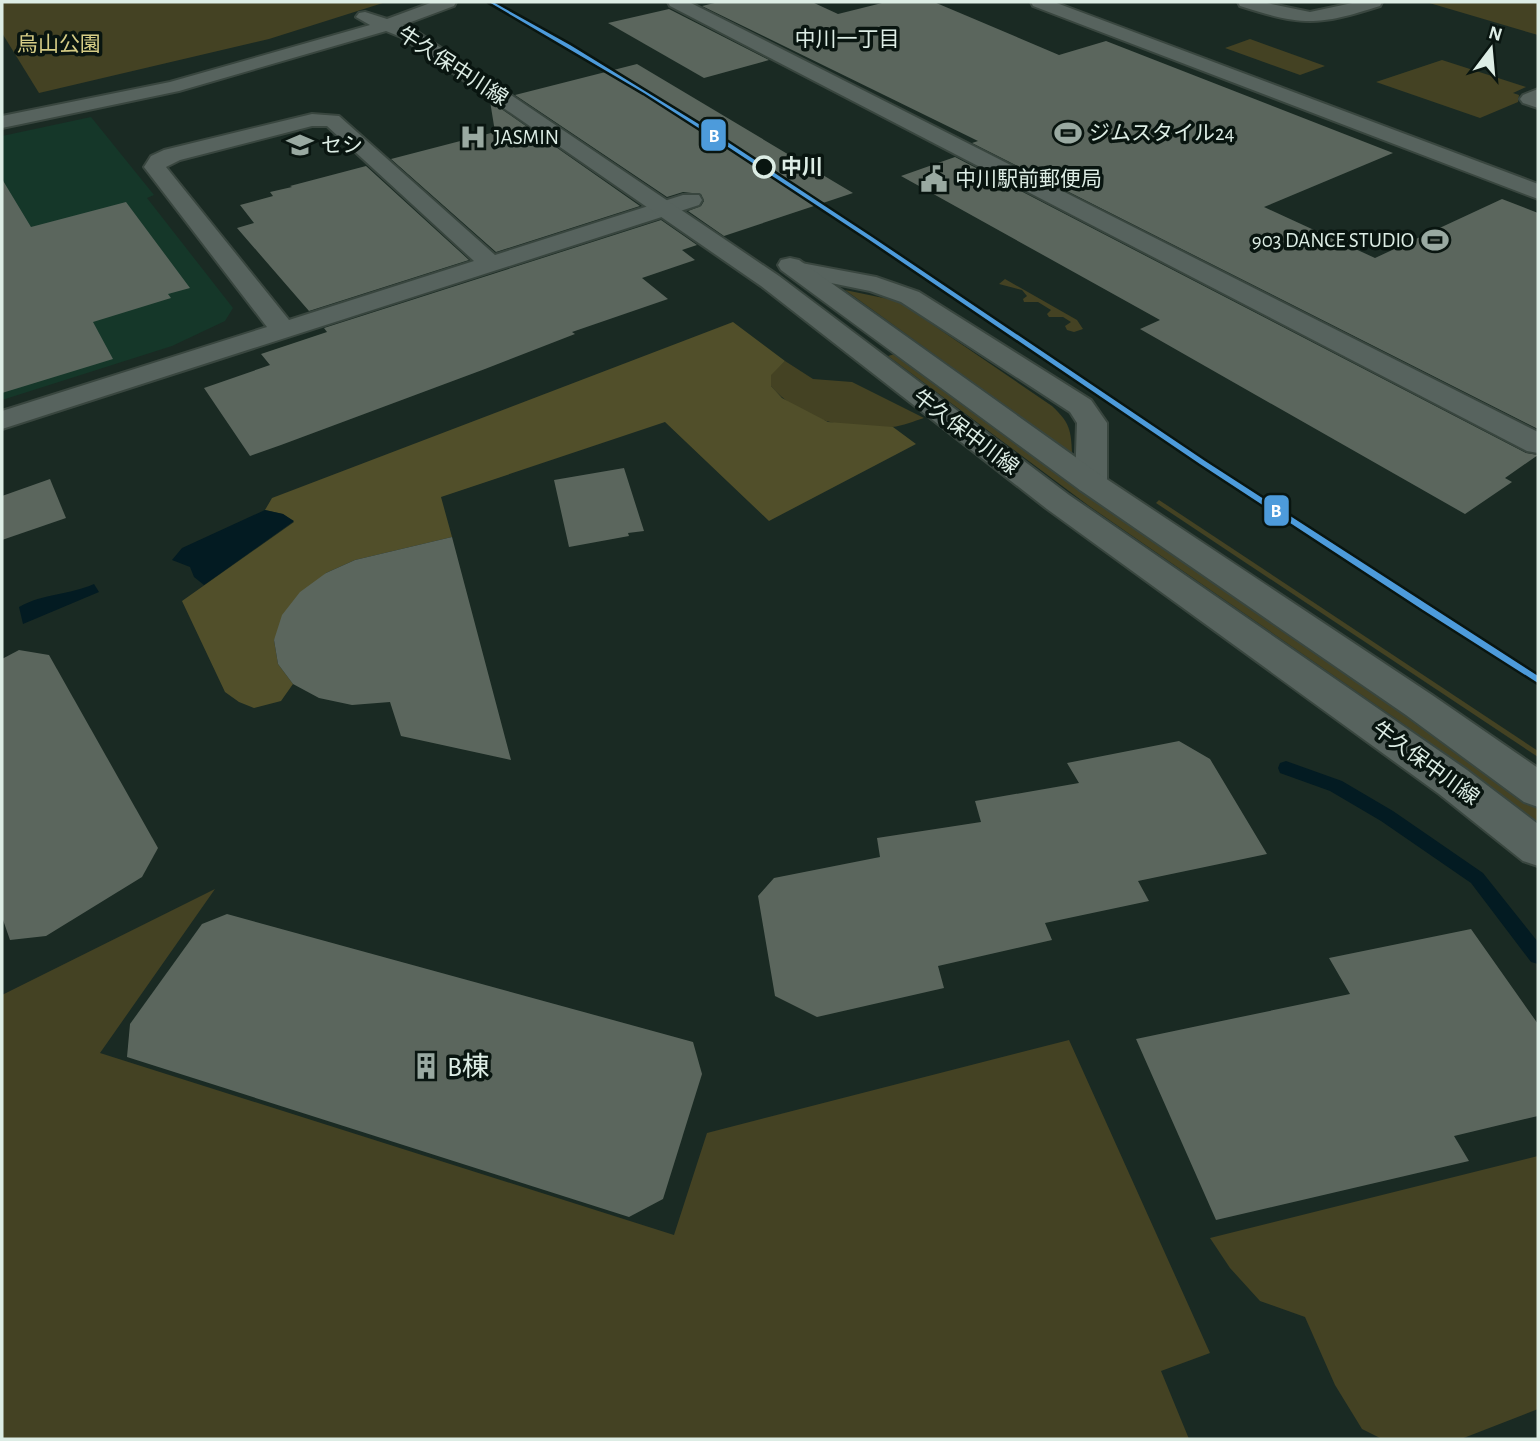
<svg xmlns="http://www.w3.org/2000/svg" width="1540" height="1441" font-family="'Alegreya Sans','Noto Sans JP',sans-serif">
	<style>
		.built { fill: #153729 }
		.green { fill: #444223 }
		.forest { fill: #514f2a }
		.water { fill: #031b22 }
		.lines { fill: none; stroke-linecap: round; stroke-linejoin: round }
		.stream { fill: #031b22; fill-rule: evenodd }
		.building { fill: #5b665d }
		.minor-casing { stroke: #39463f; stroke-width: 4 }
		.tertiary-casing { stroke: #39463f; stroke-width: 4 }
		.minor { fill: #57635e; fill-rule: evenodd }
		.tertiary { fill: #57635e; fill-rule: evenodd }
		.metro-1-casing { stroke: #091510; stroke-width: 5 }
		.metro-1 { fill: #4d9bdb; fill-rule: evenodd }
		.stop-dot { fill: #091510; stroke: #ddede5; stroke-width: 3.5 }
		.labels { text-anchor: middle; stroke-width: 7; stroke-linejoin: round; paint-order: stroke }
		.far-neighbourhood-label { font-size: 21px; fill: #ddede5; stroke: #091510 }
		.far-park-label { font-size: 21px; fill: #d6cd86; stroke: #091510 }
		.far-street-label { font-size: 21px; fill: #ddede5; stroke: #091510 }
		.far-poi-label { font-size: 21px; fill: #ddede5; stroke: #091510; text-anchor: start }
		.far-stop-label { font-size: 21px; font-weight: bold; fill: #ddede5; stroke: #091510; text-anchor: start }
		.near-poi-label { font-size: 28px; fill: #ddede5; stroke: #091510; text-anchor: start }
		.line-badge { stroke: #091510; stroke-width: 2.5 }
		.badge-label { font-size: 19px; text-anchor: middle; font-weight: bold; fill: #fff }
	</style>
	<rect width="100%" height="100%" fill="#1a2a23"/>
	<path class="built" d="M91 117 154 195 147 198 233 308 225 321 172 346 2 400V136Z"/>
	<g class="green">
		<path d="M2 2H386L269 39 39 93 2 33Z"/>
		<path d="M1426 2H1538V35Z"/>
		<path d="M1250 39 1325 66 1300 75 1225 48Z"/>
		<path d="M1442 60 1526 87 1513 93 1519 95 1518 102 1480 118 1376 82Z"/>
		<path d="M1005 279 1077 320 1083 329 1074 332 1067 330 1065 326 1071 322 1063 317H1049L1047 314 1051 310 1038 302H1024L1023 299 1027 296 1022 290 999 284Z"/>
		<path d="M845 290 898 301 1052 406C1070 423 1071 430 1072 454Z"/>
		<path d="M895 354 1494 775 1538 808V824L1402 723 1089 506 888 356Z"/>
		<path d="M785 361 813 379 852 382 924 418C914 421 903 426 892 427 849 432 799 419 771 386V374Z"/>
		<path d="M1159 500 1538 751V757L1156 503Z"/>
		<path d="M215 889 100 1053 674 1235 707 1133 1069 1040 1210 1353 1161 1371 1189 1439H2V995Z"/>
		<path d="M1538 1156V1409L1461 1439H1382L1362 1429 1335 1385 1305 1317 1260 1301 1230 1268 1210 1238Z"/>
	</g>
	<path class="forest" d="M733 322 785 361 771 375V386L782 398 828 422 893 427 916 444 769 521 665 422 441 497 452 537 355 560 326 573 274 640 278 664 293 684 281 701 254 708 239 702 225 692 182 601 294 522 283 514 265 510 272 498Z"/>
	<g class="water">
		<path d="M265 510 283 514 294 521 204 585 194 577 190 567 172 560 182 548Z"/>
		<path d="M94 584 99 592 23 624 19 607C44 593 69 595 94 584Z"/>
	</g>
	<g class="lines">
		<path class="stream" d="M1286 761 1342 781 1393 811 1483 873 1538 942V964L1531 962 1471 883 1381 821 1330 791 1280 773 1278 768 1280 763Z"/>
	</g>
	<g class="building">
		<path d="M719 2H812L838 14 886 2H934L1059 55 1106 41 1393 153 1264 207 1375 258 1502 199 1538 213V429L972 143 978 141 702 6Z"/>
		<path d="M669 9 769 60 704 78 608 23Z"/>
		<path d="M637 64 853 193 724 236 688 211 701 206 704 201 701 194 683 192 667 197 515 95Z"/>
		<path d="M490 101 640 206 496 252 391 159 495 132Z"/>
		<path d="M955 157 1526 453 1538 455 1505 478 1512 482 1465 514 1140 329 1160 320 901 176Z"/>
		<path d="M366 166 469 260 309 311 237 228 254 223 240 205 273 196 270 192 292 187 290 186Z"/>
		<path d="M2 179 31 227 126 202 190 288 168 294 171 298 93 322 113 359 2 393Z"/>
		<path d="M661 220 697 245 682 250 695 260 642 278 668 299 572 332 575 334 485 369 281 445 250 456 204 388 270 365 261 354 327 332 324 328Z"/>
		<path d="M624 468 644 531 628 533 629 536 569 547 554 480Z"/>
		<path d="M50 479 66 518 2 540V496Z"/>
		<path d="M452 537 511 760 401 736 390 702 352 705 319 698 293 684 278 664 274 640 282 615 300 592 326 573 355 560Z"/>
		<path d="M19 650 49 655 158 848 142 877 46 936 10 940 2 917V659Z"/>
		<path d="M1179 741 1210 759 1267 854 1138 881 1149 901 1045 923 1052 940 938 966 944 988 817 1017 775 996 758 896 774 878 880 857 877 838 981 822 975 801 1079 783 1067 763Z"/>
		<path d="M227 914 693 1042 702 1074 663 1199 629 1217 127 1057 130 1024 202 924Z"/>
		<path d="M1471 929 1538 1024V1116L1454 1136 1469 1161 1216 1220 1136 1039 1350 994 1329 958Z"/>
	</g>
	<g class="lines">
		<defs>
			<g id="minor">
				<path d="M668 2H689L1538 432V453L1527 451 670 6Z"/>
				<path d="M1538 89V108L1523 103 1520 99 1523 95Z"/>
				<path d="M312 114 339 116 495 255 683 195H699L702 200 699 205 2 429V411L267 327 144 167 151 156 164 150ZM312 126H327L474 261 289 320 166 167 180 160Z"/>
				<path d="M796 262 876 277 919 292 1091 400 1107 423V483L1102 490 1091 493 1080 490 1075 483 1077 423 1070 412 901 302 870 291 787 274 784 269 787 264Z"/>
			</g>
			<g id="tertiary">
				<path d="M433 2H456L454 6 403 25 413 29 779 276 1069 495 1467 770 1538 824V866L1523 861 1439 794 1047 509 761 286 401 37 386 31 179 91 2 128V116L170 82 370 25 356 17 359 13 365 12 387 19Z"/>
				<path d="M1031 2H1054L1538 184V199L1033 6Z"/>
				<path d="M1238 2H1262L1310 12 1357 2H1382L1380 6C1317 26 1303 26 1240 6Z"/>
				<path d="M790 258 799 260 1102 476 1432 695 1538 768V807L1524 802 1406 715 1080 490 781 270 778 265 781 260Z"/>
			</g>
		</defs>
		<use href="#minor" class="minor-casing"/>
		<use href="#tertiary" class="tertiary-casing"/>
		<use href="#minor" class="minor"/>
		<use href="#tertiary" class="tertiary"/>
		<defs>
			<path id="metro-1" d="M489 2H493L570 45 723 139 872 237 1205 461 1538 676V683L1423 610 1200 464 868 239 719 141 644 93Z"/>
		</defs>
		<use href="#metro-1" class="metro-1-casing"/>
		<use href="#metro-1" class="metro-1"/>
	</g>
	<defs>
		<symbol id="stadium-bare" viewBox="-9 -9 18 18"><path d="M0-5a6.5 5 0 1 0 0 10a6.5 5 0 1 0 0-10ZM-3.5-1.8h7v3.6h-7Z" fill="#99a9a1" stroke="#091510" stroke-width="2.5" paint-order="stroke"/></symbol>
		<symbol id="hospital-bare" viewBox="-9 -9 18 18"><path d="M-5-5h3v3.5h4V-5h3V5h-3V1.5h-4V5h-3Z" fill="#99a9a1" stroke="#091510" stroke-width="2.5" paint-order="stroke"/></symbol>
		<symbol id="school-bare" viewBox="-9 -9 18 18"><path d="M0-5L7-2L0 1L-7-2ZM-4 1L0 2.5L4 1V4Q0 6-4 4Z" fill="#99a9a1" stroke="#091510" stroke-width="2.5" paint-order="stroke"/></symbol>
		<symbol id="civic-bare" viewBox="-9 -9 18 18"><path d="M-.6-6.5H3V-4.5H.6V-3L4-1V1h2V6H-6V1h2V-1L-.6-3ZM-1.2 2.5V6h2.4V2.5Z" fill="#99a9a1" stroke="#091510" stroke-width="2.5" paint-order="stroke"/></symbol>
		<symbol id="building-bare" viewBox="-9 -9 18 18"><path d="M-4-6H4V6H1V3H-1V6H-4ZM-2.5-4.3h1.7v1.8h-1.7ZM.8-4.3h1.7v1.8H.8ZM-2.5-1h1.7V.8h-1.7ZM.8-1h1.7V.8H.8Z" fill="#99a9a1" stroke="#091510" stroke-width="2.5" paint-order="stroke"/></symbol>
	</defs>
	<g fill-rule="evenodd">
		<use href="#stadium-bare" x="1049" y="114" width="38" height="38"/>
		<use href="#hospital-bare" x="454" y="118" width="38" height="38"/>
		<use href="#school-bare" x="281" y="126" width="38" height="38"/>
		<use href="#civic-bare" x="915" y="160" width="38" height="38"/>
		<use href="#stadium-bare" x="1416" y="221" width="38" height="38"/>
		<use href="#building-bare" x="407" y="1047" width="38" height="38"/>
	</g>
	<circle class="stop-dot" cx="764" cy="167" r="10"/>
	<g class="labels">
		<g class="far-neighbourhood-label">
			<text x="847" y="46">中川一丁目</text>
		</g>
		<g class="far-park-label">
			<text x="59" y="51">烏山公園</text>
		</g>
		<g class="far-street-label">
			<text transform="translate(453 66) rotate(33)" y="7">牛久保中川線</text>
			<text transform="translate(966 432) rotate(37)" y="7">牛久保中川線</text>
			<text transform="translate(1426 763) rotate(36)" y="7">牛久保中川線</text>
		</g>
		<g class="far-poi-label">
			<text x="1089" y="140">ジムスタイル24</text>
			<text x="494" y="144">JASMIN</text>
			<text x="321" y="152">セシ</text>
			<text x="955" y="186">中川駅前郵便局</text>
			<text x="1414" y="247" text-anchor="end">903 DANCE STUDIO</text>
		</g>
		<g class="far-stop-label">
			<text x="781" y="174">中川</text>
		</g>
		<g class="near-poi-label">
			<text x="447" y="1076">B棟</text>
		</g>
	</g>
	<g class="line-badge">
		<rect x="700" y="118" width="27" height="34" rx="7" fill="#4d9bdb"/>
		<rect x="1263" y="494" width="27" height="33" rx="7" fill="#4d9bdb"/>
	</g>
	<g class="badge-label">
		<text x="714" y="142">B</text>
		<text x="1276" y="517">B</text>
	</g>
	<rect width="1540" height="1441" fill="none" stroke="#ddede5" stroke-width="7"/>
	<g transform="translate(1491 49) rotate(16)" stroke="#091510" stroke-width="5" paint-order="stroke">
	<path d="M0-5L12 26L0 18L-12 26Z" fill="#ddede5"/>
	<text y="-10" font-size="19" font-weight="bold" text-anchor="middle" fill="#ddede5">N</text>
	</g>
</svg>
